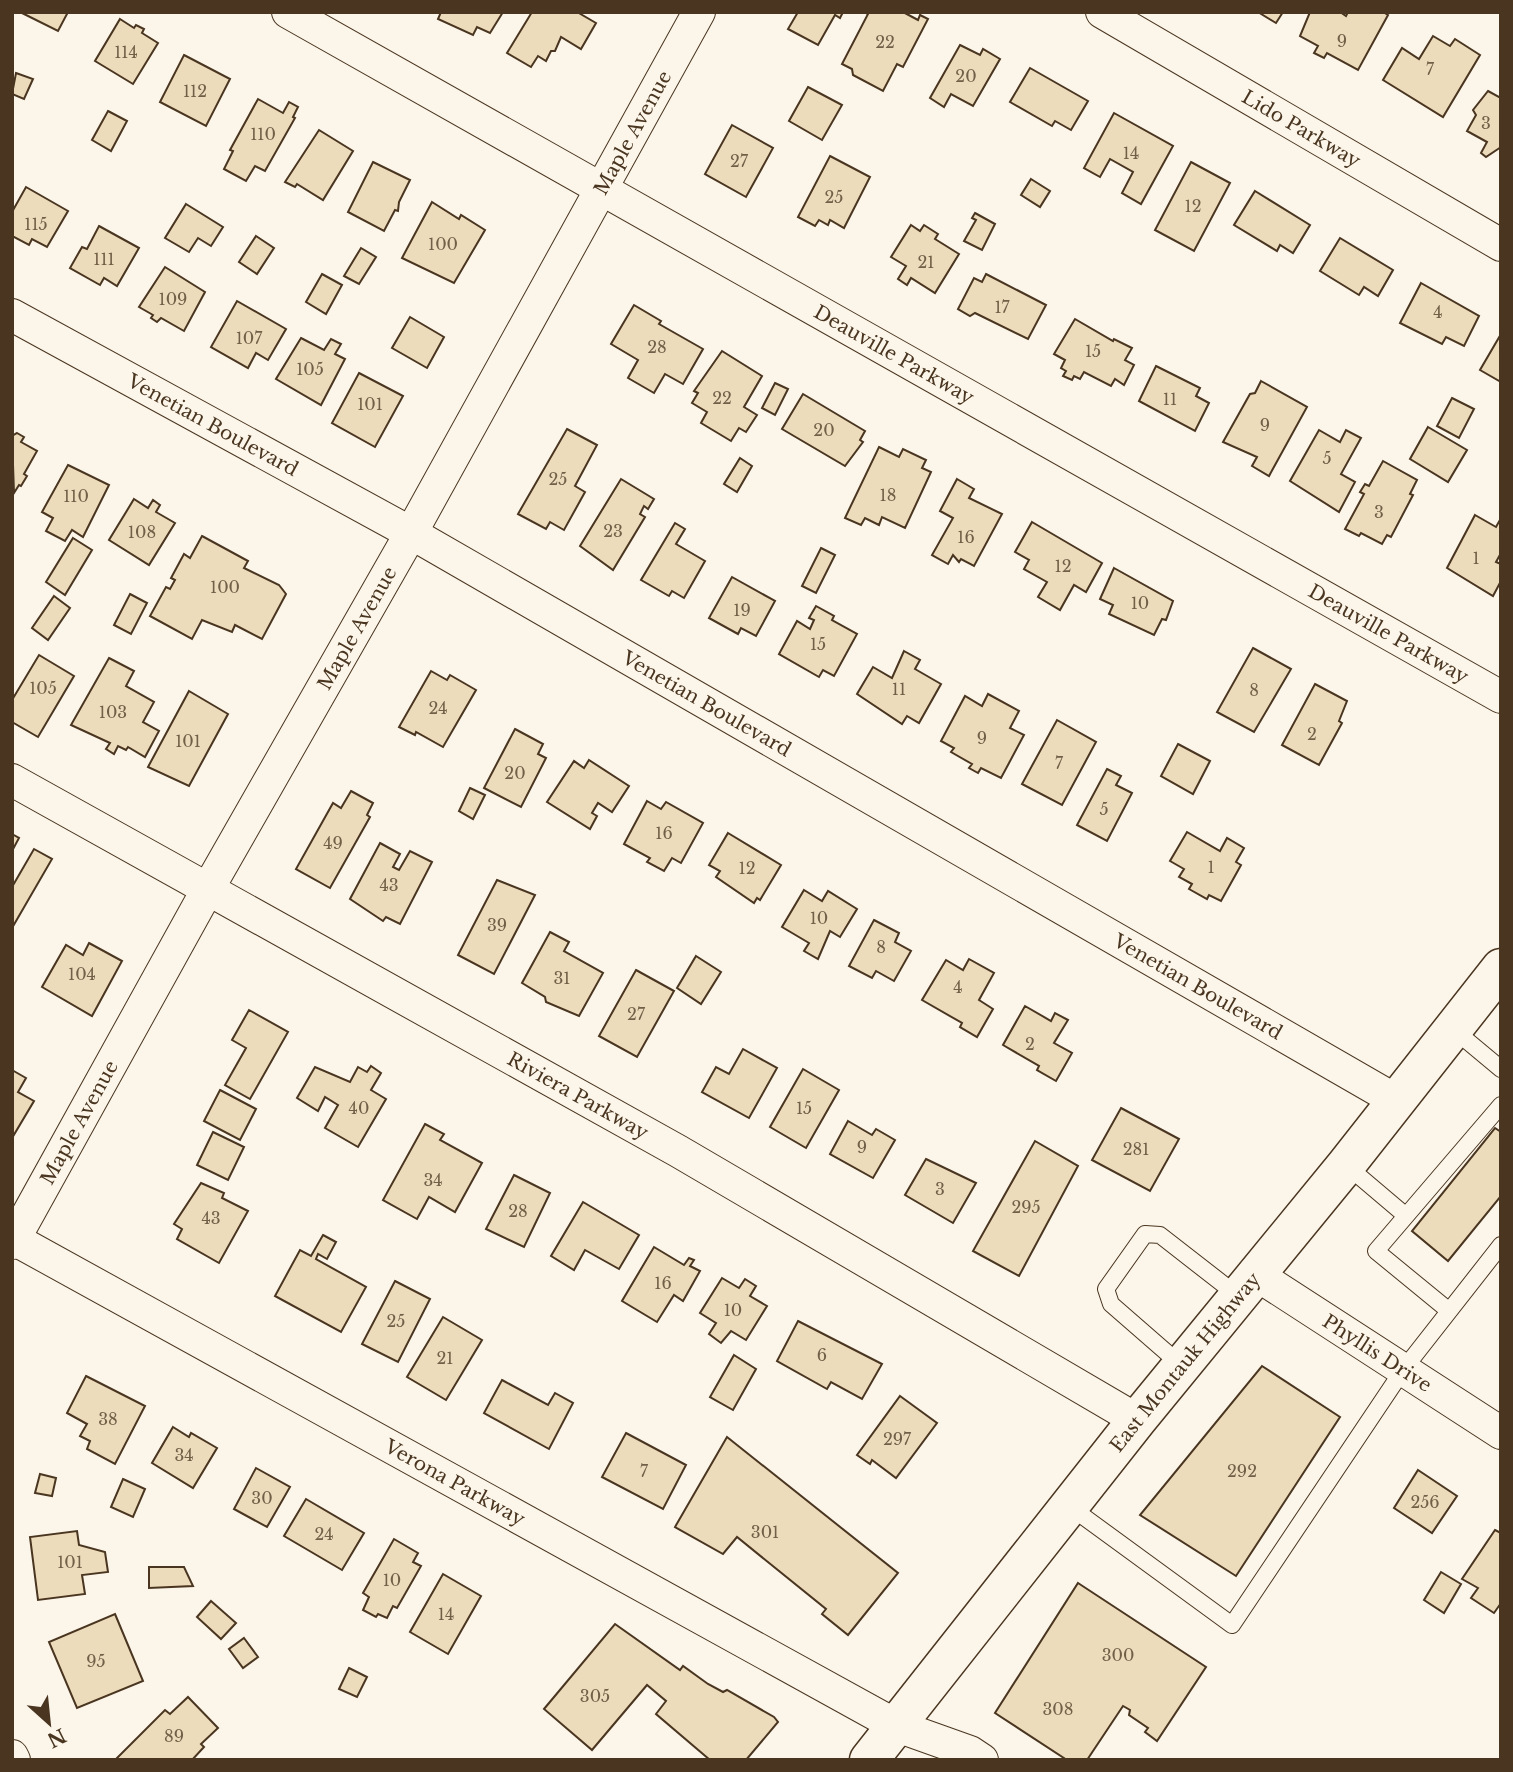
<svg xmlns="http://www.w3.org/2000/svg" width="1513" height="1772" font-family="'Libre Baskerville',serif">
	<style>
		.building { fill: #ecdcbc; stroke: #4a3520; stroke-width: 2 }
		.lines { fill: none; stroke-linecap: round; stroke-linejoin: round }
		.lane-casing { stroke: #4a3520; stroke-width: 18 }
		.street-casing { stroke: #4a3520; stroke-width: 34 }
		.primary-casing { stroke: #4a3520; stroke-width: 41 }
		.lane { stroke: #fbf6e9; stroke-width: 16 }
		.street { stroke: #fbf6e9; stroke-width: 32 }
		.primary { stroke: #fbf6e9; stroke-width: 38 }
		.labels { text-anchor: middle; stroke-width: 5; stroke-linejoin: round; paint-order: stroke }
		.number-label { font-size: 16px; fill: #725f47 }
		.street-label { font-size: 19px; fill: #4a3520; stroke: #fbf6e9 }
	</style>
	<rect width="100%" height="100%" fill="#fbf6e9"/>
	<g class="building">
		<path d="M20 12H68L58 31Z"/>
		<path d="M441 12H503L490 33 477 27 473 35 438 19Z"/>
		<path d="M532 12H577L596 23 581 49 561 37 555 51H551L546 61 538 56 531 67 507 53Z"/>
		<path d="M798 12H843L840 18 835 15 818 45 788 29Z"/>
		<path d="M903 12 918 20 920 15 928 19 903 67 897 64 883 91 853 75 852 69 842 64 868 14 864 12Z"/>
		<path d="M1258 12H1283L1276 23Z"/>
		<path d="M1310 12H1340L1346 16 1348 12H1383L1388 15 1358 70 1327 53 1324 58 1314 53 1318 46 1300 36Z"/>
		<path d="M120 19 134 28 136 25 144 29 142 33 158 43 133 84 95 61Z"/>
		<path d="M1433 36 1450 46 1455 39 1480 55 1443 117 1383 80 1402 48 1419 59Z"/>
		<path d="M960 45 980 55 983 49 1000 59 973 106 951 94 944 107 930 98Z"/>
		<path d="M184 55 230 79 206 126 160 102Z"/>
		<path d="M1030 68 1088 101 1071 130 1055 121 1052 126 1010 102Z"/>
		<path d="M16 73 33 79 24 99 12 94Z"/>
		<path d="M808 87 842 105 822 140 789 121Z"/>
		<path d="M1488 91 1501 98V147L1486 157 1481 153 1487 142 1467 131 1476 115 1473 110Z"/>
		<path d="M258 99 283 113 289 102 298 107 293 117 295 118 265 171 255 166 246 181 224 169 233 151 230 150Z"/>
		<path d="M108 111 127 121 111 151 92 140Z"/>
		<path d="M1114 113 1173 146 1141 204 1122 193 1133 172 1110 159 1100 177 1084 168Z"/>
		<path d="M732 125 773 148 746 197 705 174Z"/>
		<path d="M319 130 353 151 323 200 297 184 295 187 285 182Z"/>
		<path d="M830 156 870 177 844 228 830 220 828 225 819 220 815 226 798 217Z"/>
		<path d="M373 162 410 180 399 202 398 211 395 210 384 231 348 212Z"/>
		<path d="M1191 162 1230 183 1194 251 1155 230Z"/>
		<path d="M1031 179 1050 191 1040 207 1021 195Z"/>
		<path d="M26 187 68 211 47 247 32 239 29 245 12 236V212Z"/>
		<path d="M1255 191 1310 225 1293 253 1280 245 1277 251 1234 225Z"/>
		<path d="M432 202 459 219 461 215 485 230 454 283 402 258Z"/>
		<path d="M186 204 223 227 211 246 198 238 189 252 165 238Z"/>
		<path d="M975 213 995 224 982 250 964 241 976 220 972 218Z"/>
		<path d="M911 225 920 231 924 225 938 234 935 239 959 254 935 293 911 278 907 285 898 279 906 266 891 257Z"/>
		<path d="M99 226 139 248 117 286 104 278 100 285 70 268 82 247 87 249Z"/>
		<path d="M256 236 274 248 257 274 239 262Z"/>
		<path d="M1340 238 1393 270 1378 296 1364 287 1359 295 1320 271Z"/>
		<path d="M361 248 376 257 359 284 344 276Z"/>
		<path d="M165 267 205 292 184 331 161 318 157 322 151 318 153 315 139 307Z"/>
		<path d="M322 274 342 285 326 314 306 302Z"/>
		<path d="M986 274 1046 305 1028 339 975 313 970 316 958 309 974 278 982 282Z"/>
		<path d="M1421 283 1479 316 1464 346 1446 337 1442 344 1400 323Z"/>
		<path d="M237 301 286 329 268 360 256 353 248 368 211 347Z"/>
		<path d="M634 305 661 321 659 324 703 349 683 384 665 374 654 393 628 378 638 360 611 344Z"/>
		<path d="M410 317 444 337 427 368 392 348Z"/>
		<path d="M1075 319 1113 341 1114 339 1132 348 1125 360 1134 365 1124 385 1115 379 1111 386 1084 372 1080 379 1074 376 1072 380 1063 376 1066 371 1061 368 1065 360 1054 354Z"/>
		<path d="M1501 334V382L1480 370Z"/>
		<path d="M301 338 324 350 331 339 341 344 335 354 345 359 321 405 276 379Z"/>
		<path d="M722 351 762 376 744 407 757 415 746 432 739 428 731 441 701 423 707 412 692 403 698 393 694 391Z"/>
		<path d="M1156 366 1200 388 1196 396 1209 403 1195 431 1139 401Z"/>
		<path d="M359 373 403 396 375 447 332 423Z"/>
		<path d="M1261 381 1307 407 1269 476 1252 466 1257 457 1223 442 1250 394 1255 393Z"/>
		<path d="M775 383 788 389 775 415 762 408Z"/>
		<path d="M803 394 865 431 860 440 863 442 845 466 782 429Z"/>
		<path d="M1452 398 1474 409 1459 438 1437 426Z"/>
		<path d="M1428 427 1467 450 1448 482 1410 459Z"/>
		<path d="M567 429 597 445 575 486 585 492 564 530 550 522 546 529 518 514Z"/>
		<path d="M1319 430 1340 442 1346 430 1361 438 1341 474 1355 482 1339 512 1290 481Z"/>
		<path d="M17 433 24 437 21 442 37 451 24 474 27 476 21 486 19 485 14 493 12 436Z"/>
		<path d="M879 447 899 457 903 449 926 460 922 468 931 472 905 528 882 517 879 525 865 518 861 525 845 518Z"/>
		<path d="M740 458 752 466 737 492 724 484Z"/>
		<path d="M1383 461 1417 480 1410 494 1413 495 1391 537 1387 535 1382 544 1361 533 1359 536 1345 529 1364 494 1360 492 1365 484 1369 486Z"/>
		<path d="M68 465 109 485 83 537 72 530 65 541 46 531 53 518 42 512Z"/>
		<path d="M621 479 654 499 648 509 644 506 640 514 645 517 613 570 580 546Z"/>
		<path d="M957 479 974 489 969 498 1002 514 974 566 961 559 959 562 953 555 948 564 932 555 953 518 940 511Z"/>
		<path d="M134 499 148 508 153 500 160 505 156 512 175 523 149 565 109 540Z"/>
		<path d="M1475 515 1496 527 1501 518V553L1496 562 1501 564V581L1493 596 1447 568Z"/>
		<path d="M1032 522 1102 563 1086 592 1074 585 1060 610 1038 597 1047 582 1024 569 1029 560 1015 552Z"/>
		<path d="M675 523 685 529 676 544 705 561 684 598 672 591 669 596 641 580Z"/>
		<path d="M202 536 248 561 244 568 279 585 286 594 262 639 235 625 232 632 202 620 192 639 150 616 166 587 170 589 175 580 171 578 184 554 190 558Z"/>
		<path d="M73 538 92 550 65 595 46 582Z"/>
		<path d="M821 548 835 555 816 593 802 586Z"/>
		<path d="M1114 568 1173 601 1166 620 1162 619 1154 635 1109 614 1113 605 1100 599Z"/>
		<path d="M732 577 775 601 756 636 741 628 738 634 709 618Z"/>
		<path d="M130 594 147 603 131 634 114 625Z"/>
		<path d="M54 596 70 608 48 640 32 628Z"/>
		<path d="M816 606 834 616 832 620 857 634 834 676 823 670 819 677 779 654 797 621 810 629 814 620 809 618Z"/>
		<path d="M1253 648 1291 669 1254 732 1217 712Z"/>
		<path d="M904 651 920 660 915 669 941 684 919 723 907 716 902 724 857 694 873 667 892 678Z"/>
		<path d="M39 655 74 676 38 737 12 722V700Z"/>
		<path d="M109 658 134 671 126 686 154 702 143 722 159 731 145 757 128 747 126 750 118 746 114 754 106 749 110 743 71 725Z"/>
		<path d="M431 671 447 680 450 675 476 690 443 747 416 732 415 735 399 727Z"/>
		<path d="M1315 684 1347 701 1339 721 1342 723 1319 765 1282 745Z"/>
		<path d="M189 691 228 714 189 786 148 767Z"/>
		<path d="M988 694 1019 711 1010 728 1024 735 1001 778 981 768 978 773 969 768 972 764 951 752 954 748 941 741 965 696 982 706Z"/>
		<path d="M1057 720 1096 742 1062 805 1022 784Z"/>
		<path d="M515 729 543 744 538 754 546 758 521 807 484 788Z"/>
		<path d="M1178 744 1210 761 1193 794 1161 776Z"/>
		<path d="M589 760 629 786 612 812 598 803 592 813 597 816 590 829 547 802 574 761 584 768Z"/>
		<path d="M1107 769 1121 776 1116 785 1132 793 1107 841 1077 825Z"/>
		<path d="M470 788 485 795 473 819 459 811Z"/>
		<path d="M351 791 373 803 367 815 370 817 330 888 296 869 333 803 341 808Z"/>
		<path d="M647 801 661 809 666 802 703 823 681 863 672 858 664 871 647 862 650 858 624 844Z"/>
		<path d="M1187 832 1220 851 1227 838 1244 848 1236 862 1241 865 1221 901 1209 895 1207 899 1189 889 1192 884 1179 877 1184 869 1170 861Z"/>
		<path d="M728 833 781 865 760 900 757 898 754 903 716 877 720 871 709 865Z"/>
		<path d="M12 834 19 838 12 851Z"/>
		<path d="M380 843 400 854 393 867 399 870 410 851 432 862 400 924 386 917 383 921 350 899Z"/>
		<path d="M34 849 52 859 12 928V887Z"/>
		<path d="M497 880 535 895 494 974 458 955Z"/>
		<path d="M804 890 822 901 828 891 857 909 840 937 830 931 818 959 804 951 809 943 782 927Z"/>
		<path d="M874 920 899 933 895 942 911 951 894 981 876 971 872 978 849 966Z"/>
		<path d="M550 932 569 942 564 951 603 973 579 1016 546 1002 545 997 522 983Z"/>
		<path d="M89 943 122 961 92 1016 42 987 66 945 83 955Z"/>
		<path d="M696 956 721 972 701 1004 677 988Z"/>
		<path d="M969 959 994 973 979 1000 993 1009 977 1037 960 1027 962 1023 922 1000 946 960 963 970Z"/>
		<path d="M636 970 674 991 637 1057 599 1036Z"/>
		<path d="M1025 1006 1051 1021 1055 1013 1068 1020 1054 1043 1072 1053 1056 1081 1037 1070 1039 1066 1003 1045Z"/>
		<path d="M249 1010 288 1032 250 1099 225 1085 246 1048 232 1040Z"/>
		<path d="M743 1049 777 1068 749 1118 702 1092 716 1067 729 1074Z"/>
		<path d="M371 1066 381 1073 371 1090 386 1099 358 1147 325 1128 338 1105 325 1097 318 1111 297 1098 315 1067 350 1082 358 1067 367 1072Z"/>
		<path d="M803 1069 839 1090 806 1148 770 1127Z"/>
		<path d="M12 1070 26 1078 18 1092 34 1101 12 1138Z"/>
		<path d="M220 1090 256 1109 240 1140 204 1121Z"/>
		<path d="M1121 1108 1179 1139 1150 1191 1092 1160Z"/>
		<path d="M848 1121 872 1135 876 1129 895 1140 873 1178 830 1154Z"/>
		<path d="M425 1124 444 1134 440 1140 482 1163 455 1212 429 1197 417 1219 383 1200Z"/>
		<path d="M1495 1128 1501 1132V1196L1448 1261 1412 1231Z"/>
		<path d="M213 1132 244 1147 228 1180 197 1165Z"/>
		<path d="M1035 1141 1078 1166 1019 1276 973 1251Z"/>
		<path d="M926 1159 976 1183 953 1223 905 1195Z"/>
		<path d="M514 1175 550 1193 524 1247 486 1229Z"/>
		<path d="M201 1183 224 1193 222 1198 248 1211 219 1263 177 1239 182 1229 174 1224Z"/>
		<path d="M583 1202 639 1235 619 1269 585 1250 574 1270 551 1256Z"/>
		<path d="M323 1235 336 1242 327 1259 318 1254 316 1259 366 1287 341 1332 275 1296 300 1250 311 1256Z"/>
		<path d="M654 1247 684 1265 689 1258 694 1260 690 1266 700 1271 683 1301 674 1295 657 1322 622 1301Z"/>
		<path d="M722 1278 739 1288 745 1279 756 1286 750 1296 767 1306 746 1340 731 1331 721 1343 709 1334 716 1323 700 1313Z"/>
		<path d="M395 1281 430 1299 398 1362 362 1344Z"/>
		<path d="M443 1317 482 1340 446 1400 407 1377Z"/>
		<path d="M798 1321 882 1364 862 1399 831 1382 827 1389 777 1361Z"/>
		<path d="M734 1355 756 1369 733 1410 710 1397Z"/>
		<path d="M1262 1366 1340 1417 1236 1576 1140 1515Z"/>
		<path d="M86 1376 145 1406 115 1464 87 1449 90 1441 80 1436 87 1424 67 1413Z"/>
		<path d="M502 1380 548 1405 555 1393 573 1403 549 1449 484 1413Z"/>
		<path d="M900 1396 937 1423 896 1478 872 1460 870 1464 857 1455Z"/>
		<path d="M173 1427 189 1437 191 1433 217 1448 193 1488 152 1463Z"/>
		<path d="M626 1433 686 1465 663 1509 602 1477Z"/>
		<path d="M727 1437 898 1573 848 1635 822 1614 826 1609 737 1537 723 1554 675 1527Z"/>
		<path d="M256 1468 290 1487 267 1527 234 1509Z"/>
		<path d="M1418 1470 1457 1496 1432 1533 1394 1508Z"/>
		<path d="M40 1474 56 1478 52 1496 35 1493Z"/>
		<path d="M123 1479 145 1489 133 1517 111 1507Z"/>
		<path d="M306 1499 364 1533 342 1570 284 1536Z"/>
		<path d="M1495 1530 1501 1533V1603L1494 1613 1471 1598 1478 1588 1462 1579Z"/>
		<path d="M77 1531 79 1545 105 1552 108 1572 82 1575 85 1594 38 1600 30 1537Z"/>
		<path d="M394 1539 418 1553 413 1562 421 1566 397 1608 393 1606 387 1618 378 1614 376 1617 363 1610 369 1597 363 1593Z"/>
		<path d="M149 1567H184L193 1586 149 1588Z"/>
		<path d="M1441 1572 1461 1584 1444 1613 1424 1600Z"/>
		<path d="M443 1574 481 1596 448 1654 410 1632Z"/>
		<path d="M1078 1583 1206 1667 1157 1741 1145 1732 1148 1728 1129 1715 1130 1710 1123 1706 1087 1760H1067L995 1713Z"/>
		<path d="M211 1601 236 1623 221 1639 197 1617Z"/>
		<path d="M115 1614 143 1681 77 1708 49 1642Z"/>
		<path d="M615 1624 680 1670 683 1666 708 1684 723 1692 727 1690 774 1717 778 1722 746 1760H710L656 1714 666 1701 647 1685 592 1750 544 1709Z"/>
		<path d="M244 1638 258 1657 243 1668 229 1649Z"/>
		<path d="M349 1668 367 1677 357 1697 339 1689Z"/>
		<path d="M188 1697 218 1728 201 1744 204 1747 192 1760H115L165 1710 170 1714Z"/>
	</g>
	<g class="lines">
		<defs>
			<g id="lane">
				<path d="M1453 1029 1501 1069"/>
				<path d="M1346 1165 1405 1215"/>
				<path d="M1448 1310 1376 1251 1501 1105"/>
				<path d="M1181 1365 1111 1304 1106 1289 1145 1234 1160 1235 1237 1295"/>
				<path d="M1069 1506 1232 1625 1403 1370 1501 1245"/>
			</g>
			<g id="street">
				<path id="s1" d="M288 12 1501 697"/>
				<path id="s2" d="M1102 12 1501 245"/>
				<path id="s3" d="M12 315 411 533 1397 1101"/>
				<path id="s4" d="M12 780 678 1151 1137 1420"/>
				<path id="s5" d="M12 1238 897 1726 970 1752 982 1760"/>
				<path id="s6" d="M12 1243 209 887 411 533 699 12"/>
				<path id="s7" d="M1254 1273 1501 1433"/>
				<path d="M12 1756 14 1760"/>
			</g>
			<g id="primary">
				<path id="s8" d="M869 1760 1137 1420 1346 1165 1501 968"/>
			</g>
		</defs>
		<use href="#lane" class="lane-casing"/>
		<use href="#street" class="street-casing"/>
		<use href="#primary" class="primary-casing"/>
		<use href="#lane" class="lane"/>
		<use href="#street" class="street"/>
		<use href="#primary" class="primary"/>
	</g>
	<g class="labels">
		<g class="number-label">
			<text x="1342" y="47">9</text>
			<text x="885" y="48">22</text>
			<text x="126" y="58">114</text>
			<text x="1430" y="75">7</text>
			<text x="966" y="82">20</text>
			<text x="195" y="97">112</text>
			<text x="1486" y="129">3</text>
			<text x="263" y="140">110</text>
			<text x="1131" y="159">14</text>
			<text x="739" y="167">27</text>
			<text x="834" y="203">25</text>
			<text x="1193" y="212">12</text>
			<text x="36" y="230">115</text>
			<text x="443" y="250">100</text>
			<text x="104" y="265">111</text>
			<text x="926" y="268">21</text>
			<text x="173" y="305">109</text>
			<text x="1002" y="313">17</text>
			<text x="1438" y="318">4</text>
			<text x="249" y="344">107</text>
			<text x="657" y="353">28</text>
			<text x="1093" y="357">15</text>
			<text x="310" y="375">105</text>
			<text x="722" y="404">22</text>
			<text x="1170" y="405">11</text>
			<text x="370" y="410">101</text>
			<text x="1265" y="431">9</text>
			<text x="824" y="436">20</text>
			<text x="1327" y="464">5</text>
			<text x="558" y="485">25</text>
			<text x="888" y="501">18</text>
			<text x="76" y="502">110</text>
			<text x="1379" y="518">3</text>
			<text x="613" y="537">23</text>
			<text x="142" y="538">108</text>
			<text x="966" y="543">16</text>
			<text x="1476" y="564">1</text>
			<text x="1063" y="572">12</text>
			<text x="225" y="593">100</text>
			<text x="1140" y="609">10</text>
			<text x="742" y="616">19</text>
			<text x="818" y="650">15</text>
			<text x="43" y="694">105</text>
			<text x="899" y="695">11</text>
			<text x="1254" y="696">8</text>
			<text x="438" y="714">24</text>
			<text x="113" y="718">103</text>
			<text x="1312" y="740">2</text>
			<text x="982" y="744">9</text>
			<text x="188" y="747">101</text>
			<text x="1059" y="769">7</text>
			<text x="515" y="779">20</text>
			<text x="1104" y="815">5</text>
			<text x="664" y="839">16</text>
			<text x="333" y="849">49</text>
			<text x="1211" y="873">1</text>
			<text x="747" y="874">12</text>
			<text x="389" y="891">43</text>
			<text x="819" y="924">10</text>
			<text x="497" y="931">39</text>
			<text x="881" y="953">8</text>
			<text x="82" y="980">104</text>
			<text x="562" y="984">31</text>
			<text x="958" y="993">4</text>
			<text x="636" y="1020">27</text>
			<text x="1030" y="1050">2</text>
			<text x="359" y="1114">40</text>
			<text x="804" y="1114">15</text>
			<text x="862" y="1153">9</text>
			<text x="1136" y="1155">281</text>
			<text x="433" y="1186">34</text>
			<text x="940" y="1195">3</text>
			<text x="1026" y="1213">295</text>
			<text x="518" y="1217">28</text>
			<text x="211" y="1224">43</text>
			<text x="663" y="1289">16</text>
			<text x="733" y="1316">10</text>
			<text x="396" y="1327">25</text>
			<text x="822" y="1361">6</text>
			<text x="445" y="1364">21</text>
			<text x="108" y="1425">38</text>
			<text x="897" y="1445">297</text>
			<text x="184" y="1461">34</text>
			<text x="644" y="1477">7</text>
			<text x="1242" y="1477">292</text>
			<text x="262" y="1504">30</text>
			<text x="1425" y="1508">256</text>
			<text x="765" y="1538">301</text>
			<text x="324" y="1540">24</text>
			<text x="70" y="1568">101</text>
			<text x="392" y="1586">10</text>
			<text x="446" y="1620">14</text>
			<text x="1118" y="1661">300</text>
			<text x="96" y="1667">95</text>
			<text x="595" y="1702">305</text>
			<text x="1058" y="1715">308</text>
			<text x="174" y="1742">89</text>
		</g>
		<g class="street-label">
			<text dy="7" stroke="none"><textPath href="#s2" startOffset="231">Lido Parkway</textPath></text>
			<text dy="7" stroke="none"><textPath href="#s6" startOffset="1272">Maple Avenue</textPath></text>
			<text dy="7" stroke="none"><textPath href="#s1" startOffset="696">Deauville Parkway</textPath></text>
			<text dy="7" stroke="none"><textPath href="#s3" startOffset="229">Venetian Boulevard</textPath></text>
			<text dy="7" stroke="none"><textPath href="#s6" startOffset="705">Maple Avenue</textPath></text>
			<text dy="7" stroke="none"><textPath href="#s1" startOffset="1264">Deauville Parkway</textPath></text>
			<text dy="7" stroke="none"><textPath href="#s3" startOffset="796">Venetian Boulevard</textPath></text>
			<text dy="7" stroke="none"><textPath href="#s3" startOffset="1363">Venetian Boulevard</textPath></text>
			<text dy="7" stroke="none"><textPath href="#s4" startOffset="648">Riviera Parkway</textPath></text>
			<text dy="7" stroke="none"><textPath href="#s6" startOffset="138">Maple Avenue</textPath></text>
			<text dy="7" stroke="none"><textPath href="#s7" startOffset="147">Phyllis Drive</textPath></text>
			<text dy="7" stroke="none"><textPath href="#s8" startOffset="508">East Montauk Highway</textPath></text>
			<text dy="7" stroke="none"><textPath href="#s5" startOffset="506">Verona Parkway</textPath></text>
		</g>
	</g>
	<rect width="1513" height="1772" fill="none" stroke="#4a3520" stroke-width="28"/>
	<g transform="translate(49 1723) rotate(153)" stroke="#fbf6e9" stroke-width="5" paint-order="stroke">
	<path d="M0-5L12 26L0 18L-12 26Z" fill="#4a3520"/>
	<text y="-10" font-size="19" font-weight="bold" text-anchor="middle" fill="#4a3520">N</text>
	</g>
</svg>
